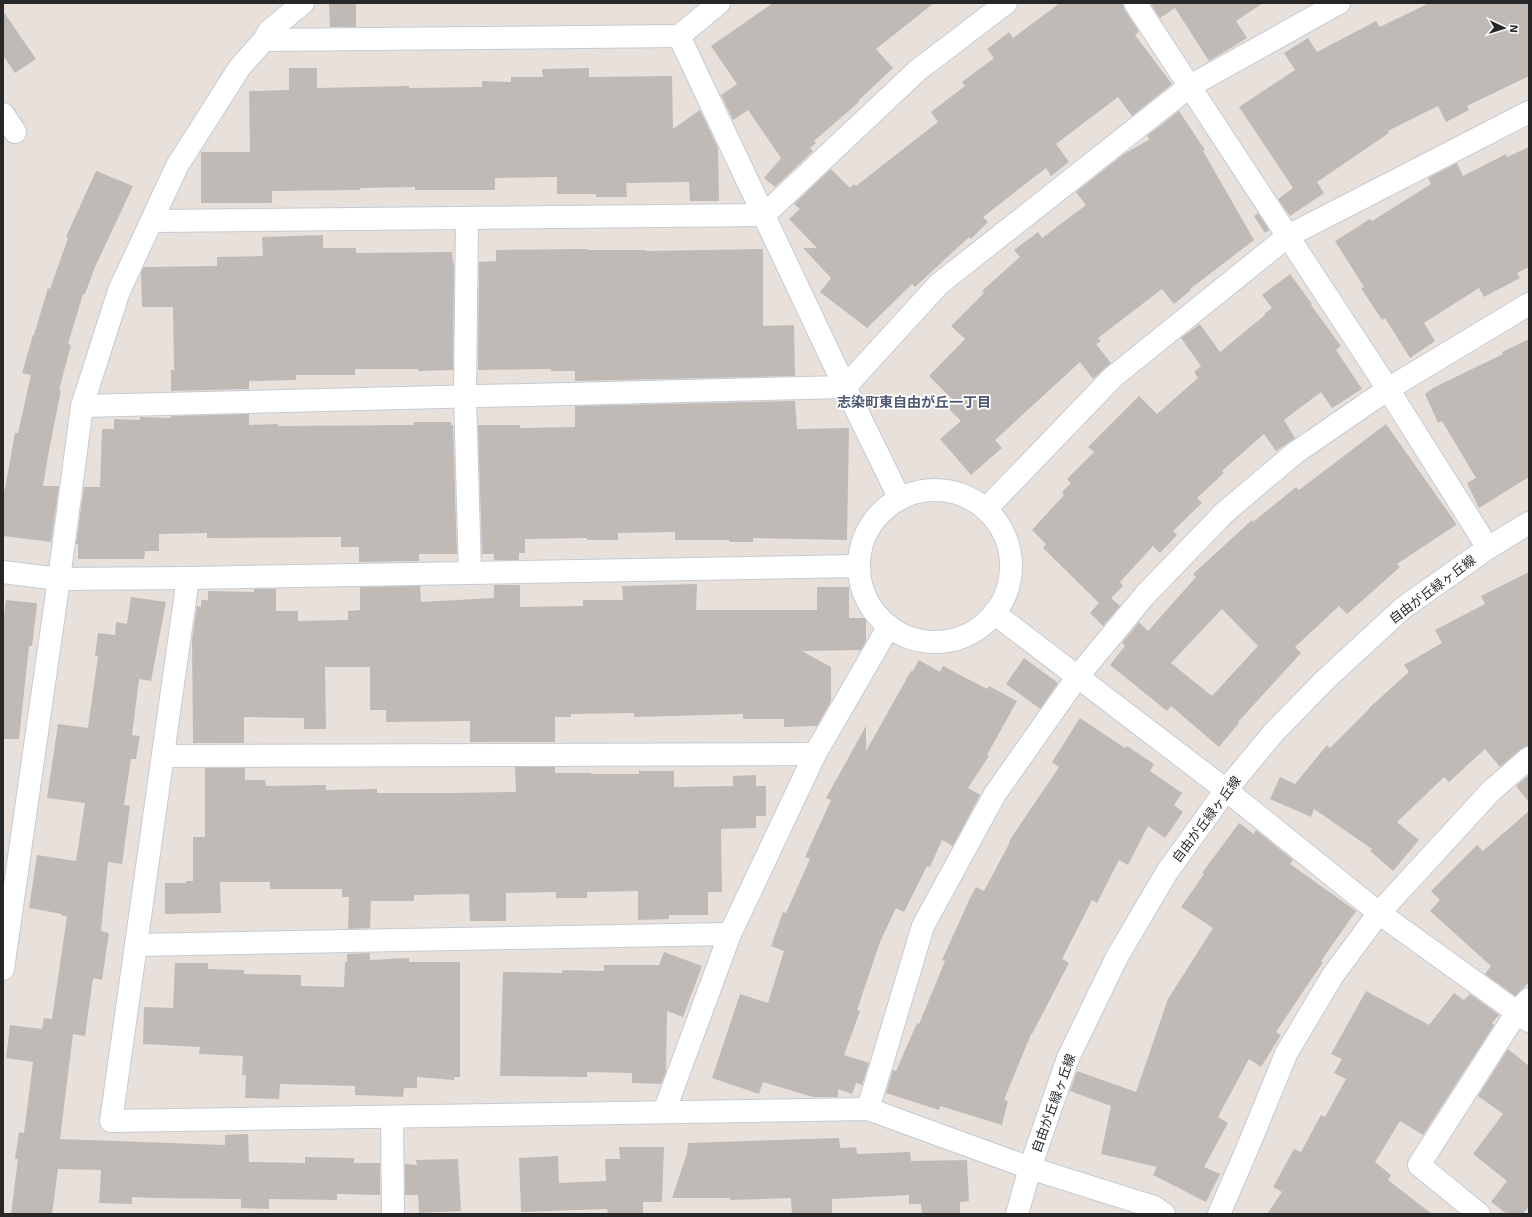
<svg xmlns="http://www.w3.org/2000/svg" width="1532" height="1217" font-family="'Exo 2','Noto Sans JP',sans-serif">
	<style>
		.building { fill: #c0bab6; fill-rule: evenodd }
		.lines { fill: none; stroke-linecap: round; stroke-linejoin: round }
		.street-casing { stroke: #c5cbd3; stroke-width: 24 }
		.secondary-casing { stroke: #c5cbd3; stroke-width: 24 }
		.street { stroke: #fff; stroke-width: 22 }
		.secondary { stroke: #fff; stroke-width: 22 }
		.labels { text-anchor: middle; stroke-width: 3.5; stroke-linejoin: round; paint-order: stroke }
		.street-label { font-size: 13px; fill: #272727; stroke: #fff }
		.neighbourhood-label { font-size: 14px; font-weight: bold; fill: #4d5972; stroke: #fff }
	</style>
	<rect width="100%" height="100%" fill="#e8e0da"/>
	<g class="building">
		<path d="M329 3H356V27H330Z"/>
		<path d="M773 3H934L876 49 893 68 858 101 859 102 814 141 816 143 810 148 813 151 775 187 764 178 781 158 748 110 733 120 721 95 737 84 711 46Z"/>
		<path d="M1060 3H1123L1125 10 1139 32 1135 35 1172 84 1132 116 1118 97 1056 144 1069 162 1051 176 1046 168 983 217 988 222 971 239 969 237 915 287 912 284 867 328 820 292 831 278 803 248H817L789 219 800 209 794 204 831 169 850 188 854 184 856 186 938 122 931 112 965 86 962 82 994 58 987 49 1009 32 1013 38Z"/>
		<path d="M1150 3H1263L1236 21 1247 38 1209 61 1175 8 1160 18Z"/>
		<path d="M1429 3H1529V76L1467 106 1469 110 1446 122 1438 106 1388 131 1389 133 1317 182 1324 193 1290 216 1278 199 1293 188 1239 107 1295 70 1284 53 1308 38 1317 52 1376 21 1380 27Z"/>
		<path d="M3 11 36 59 15 73 3 55Z"/>
		<path d="M289 68H317V88L409 86V88L482 87V81L511 82V77H543L542 69 589 68V77L672 76 673 129 700 110 718 148 719 201H690L689 182 626 183 627 197H596V194H557V177L495 178V190H415V187L360 188V190L272 191V203H201V152H250L249 91 289 90Z"/>
		<path d="M1179 111 1205 150 1203 151 1254 240 1190 289 1191 290 1174 304 1162 289 1098 338 1101 341 1096 344 1111 363 1093 379 1080 362 995 440 1002 448 971 475 940 439 961 421 947 407 954 401 929 376 965 339 951 326 984 293 982 291 1020 257 1014 250 1038 232 1042 238 1086 205 1076 192 1124 154 1150 139 1147 136Z"/>
		<path d="M1529 147V267L1517 273 1520 278 1484 297 1479 288 1424 323 1435 341 1410 358 1385 318 1382 320 1361 288 1364 287 1335 241 1370 219 1372 221 1431 184 1428 178 1457 163 1463 176 1506 154 1507 157Z"/>
		<path d="M96 171 133 186 95 267 85 294H83L68 344 71 345 59 390H61L48 456 43 486H59L51 542 3 536V489H5L15 433H18L31 375 22 373 33 335H34L48 288 50 289 68 238 66 237Z"/>
		<path d="M1258 213 1269 230 1265 233 1254 216Z"/>
		<path d="M323 235V248H356V253L452 252 453 263H454L453 370 418 371V369H355V375H296V380L249 381V389L171 391V370H174L173 307H142L141 272 144 267 217 266V257L263 256 262 237Z"/>
		<path d="M588 249V250H646V251L763 249V326L794 325 795 376 575 381V371H551V369L478 370 479 262 496 261V250Z"/>
		<path d="M1290 274 1312 304 1311 305 1341 346 1336 350 1362 389 1332 408 1321 392 1284 420 1295 438 1276 451 1264 434 1222 471 1224 473 1197 498 1202 503 1173 531 1177 535 1160 553 1153 546 1120 582 1123 586 1111 598 1120 606 1103 626 1090 613 1099 603 1043 548 1046 544 1032 530 1064 495 1062 492 1071 483 1067 479 1094 452 1088 447 1139 396 1157 414 1198 378 1194 372 1201 366 1181 338 1200 324 1220 352 1265 315 1264 314 1272 308 1262 295Z"/>
		<path d="M1529 339V477L1479 508 1467 483 1476 478 1442 421 1438 423 1425 394 1433 388 1503 354 1502 352Z"/>
		<path d="M795 401 797 429 849 428 847 540 753 538V542H729V540H675V532L618 533V540H587V538L525 539V553H519V560H494V554H482L478 425H520V428L575 427V406Z"/>
		<path d="M249 414V425L278 424V426L414 425V422H451V425H453L457 554H419V561L359 562V547H341V537L207 538V533L159 534V551H145L144 559H78V544H76L84 487H100L102 429H114V419L140 420V417L171 418V416Z"/>
		<path d="M1386 424 1455 522 1456 525 1397 564 1400 567 1347 614 1339 606 1295 647 1301 653 1238 722 1239 723 1219 747 1171 706 1167 711 1110 665 1125 646 1122 643 1139 622 1148 631 1196 577 1193 574 1252 520 1253 522 1296 487 1299 490ZM1222 609 1258 646 1212 696 1171 663Z"/>
		<path d="M1529 572V746L1521 749 1500 767 1485 749 1449 782 1444 777 1397 822 1419 840 1393 871 1370 851 1372 849 1314 809 1311 817 1270 799 1280 777 1295 784 1327 745 1330 748 1369 709V708L1409 672 1404 665 1442 643 1435 630 1485 604 1481 596Z"/>
		<path d="M697 584 696 610H817V587H849V618H866V641L861 650 802 651 831 667V701L817 726 784 727V719H743V714L634 717V713L571 714V717H555V742H470V721L386 722V710H370V667H325L326 729H304V718L244 717V743H193L192 640 197 606 201 607V600H208V591L254 592V589H276V611H298V621L348 620V611L360 610V587L420 586 421 602 494 598V585H520V607L583 606V600H623L622 586Z"/>
		<path d="M131 597 166 602 151 681 139 679 132 735 140 736 136 759H131L124 805 130 806 122 864 108 862 101 931 109 933 102 980 93 978 85 1036 73 1034 60 1139 225 1145V1135L248 1134 249 1162 305 1163V1157L354 1158V1163H380V1195L337 1194V1200L269 1199V1209L241 1208V1199L153 1198 132 1197V1204L99 1203 101 1170 58 1169 52 1214H11L18 1159H15L19 1132 24 1133 33 1062 6 1058 10 1025 42 1029 44 1018 52 1019 67 916H62V914L29 908 37 855 76 861 85 803 47 798 58 724 88 728 98 656H95L98 633 115 635 116 622 127 624Z"/>
		<path d="M6 600 36 603 37 605 32 646H29L19 739H3V624Z"/>
		<path d="M1024 658 1058 683 1040 709 1006 684Z"/>
		<path d="M919 660 940 672 943 666 987 689 989 686 1017 701 987 755 989 756 968 788 980 795 953 846 942 840 930 867 927 866 904 912 896 908 880 942 857 1010 860 1011 844 1055 869 1063 862 1085 856 1083 852 1094 838 1089V1097H813L763 1082 759 1094 712 1078 740 994 768 1003 784 951 771 946 783 912 786 913 810 859 805 857 831 800 826 798 866 726V751L911 671H913Z"/>
		<path d="M1080 718 1125 748 1127 746 1154 764 1150 771 1182 793 1174 805 1183 812 1165 838 1148 826 1128 865 1119 860 1097 903 1092 900 1062 959 1069 963 1032 1034H1031L1004 1100 1008 1101 1002 1125 940 1106 939 1110 886 1093 893 1070 896 1071 917 1023 919 1024 945 961 942 960 970 898 976 887 984 891 1010 842 1009 841 1059 767 1052 762Z"/>
		<path d="M515 767H555V773H591V774H639V771H674V787L733 786V776L756 775V786H766V816H756V828L721 829 722 892H708V915H669V919L638 920V891L587 892V898H556V892L506 893V921H470L469 894 414 895V901H371L370 928 348 929 349 897H342V889H270V882H220L221 913 165 914V883H186V881H193V837H205V768H245V780H265L266 786 326 785V790L377 789V793H454L516 792Z"/>
		<path d="M1529 775V802L1516 786Z"/>
		<path d="M1529 811V982L1515 996 1485 974 1491 966 1430 911 1440 900 1431 891 1477 845 1483 851Z"/>
		<path d="M1239 823 1254 834 1256 830 1257 831 1293 860 1290 864 1356 911 1321 961 1323 962 1276 1032 1281 1035 1261 1067 1249 1059 1218 1117 1228 1123 1204 1167 1220 1174 1206 1202 1153 1175 1157 1167 1101 1154 1111 1106 1070 1091 1077 1071 1136 1092 1168 999 1213 928 1181 907 1204 874 1202 873Z"/>
		<path d="M664 952 702 966 683 1017 667 1011 666 1072 661 1084 632 1083V1073L587 1072V1077L500 1076 503 972 562 973V970L604 971V965H659Z"/>
		<path d="M370 953V960L409 958V962H460V1077H454V1080L417 1077V1088H404L403 1097 355 1095V1086L280 1084 279 1099 245 1098 246 1075H242L243 1056 199 1054 200 1047 143 1044 144 1007 173 1008 175 963H208V969L244 970V974L301 975V986L344 987 345 962H347V954Z"/>
		<path d="M1366 991 1429 1025 1454 993 1464 1000 1470 994 1499 1015 1492 1023 1494 1025 1423 1135 1400 1121 1375 1162 1391 1175 1388 1180 1432 1214H1267L1282 1192 1273 1187 1294 1149 1301 1152 1321 1115 1325 1117 1346 1079 1334 1073 1342 1059 1331 1054Z"/>
		<path d="M1508 1049 1529 1066V1206L1523 1214H1507L1491 1202 1507 1181 1473 1154 1503 1114 1478 1096Z"/>
		<path d="M839 1138 840 1148 856 1147 857 1154 910 1152 911 1161 967 1160 969 1201 960 1202V1214H922L921 1204H909V1195L832 1199V1214H792L791 1198 730 1200V1198H672L687 1153 688 1143Z"/>
		<path d="M619 1147H664L662 1202H643V1213L608 1214 607 1209 521 1212 519 1158 558 1156 559 1183 606 1181 605 1159H620Z"/>
		<path d="M458 1159 461 1211 419 1213 418 1195H405V1164L417 1165 416 1160Z"/>
	</g>
	<g class="lines">
		<defs>
			<g id="street">
				<path d="M1135 3 1388 389 1488 548"/>
				<path d="M679 36 845 387 900 499"/>
				<path d="M264 40 679 36 719 3"/>
				<path d="M3 114 15 132"/>
				<path d="M467 218 465 396 470 573"/>
				<path d="M152 221 764 215 918 70 1006 3"/>
				<path d="M82 406 845 387 939 284 1190 86 1339 3"/>
				<circle cx="935" cy="566" r="76"/>
				<path d="M986 509 1113 377 1288 236 1529 112"/>
				<path d="M3 572 59 579 188 578 859 566"/>
				<path d="M188 578 111 1121 868 1109 1030 1168 1154 1207 1164 1214"/>
				<path d="M994 613 1226 790 1379 913 1529 1021"/>
				<path d="M163 756 815 754"/>
				<path d="M136 945 730 934"/>
				<path d="M3 969 59 579 82 406 119 291 177 166 240 67 264 40 269 31 303 3"/>
				<path d="M868 1109 923 926 995 794 1078 676 1145 595 1224 513 1295 453 1388 389 1529 304"/>
				<path d="M664 1112 730 934 815 754 889 626"/>
				<path d="M392 1117 393 1214"/>
				<path d="M1219 1214 1248 1147 1286 1054 1333 975 1379 913 1491 791 1529 758"/>
				<path d="M1479 1214 1419 1165 1517 1012 1529 999"/>
			</g>
			<path id="secondary" d="M1017 1214 1030 1168 1068 1058 1117 957 1167 872 1226 790 1275 731 1327 678 1403 608 1488 548 1529 523"/>
		</defs>
		<use href="#street" class="street-casing"/>
		<use href="#secondary" class="secondary-casing"/>
		<use href="#street" class="street"/>
		<use href="#secondary" class="secondary"/>
	</g>
	<g class="labels">
		<g class="street-label">
			<text transform="translate(1432 589) rotate(-37)" y="5">自由が丘緑ヶ丘線</text>
			<text transform="translate(1206 819) rotate(-53)" y="5">自由が丘緑ヶ丘線</text>
			<text transform="translate(1053 1103) rotate(-70)" y="5">自由が丘緑ヶ丘線</text>
		</g>
		<g class="neighbourhood-label">
			<text x="914" y="407">志染町東自由が丘一丁目</text>
		</g>
	</g>
	<rect width="1532" height="1217" fill="none" stroke="#272727" stroke-width="8"/>
	<g transform="translate(1504 28) rotate(94)" stroke="#ffffff" stroke-width="3" paint-order="stroke">
	<path d="M0-3L7 15L0 10L-7 15Z" fill="#272727"/>
	<text y="-6" font-size="11" font-weight="bold" text-anchor="middle" fill="#272727">N</text>
	</g>
</svg>
